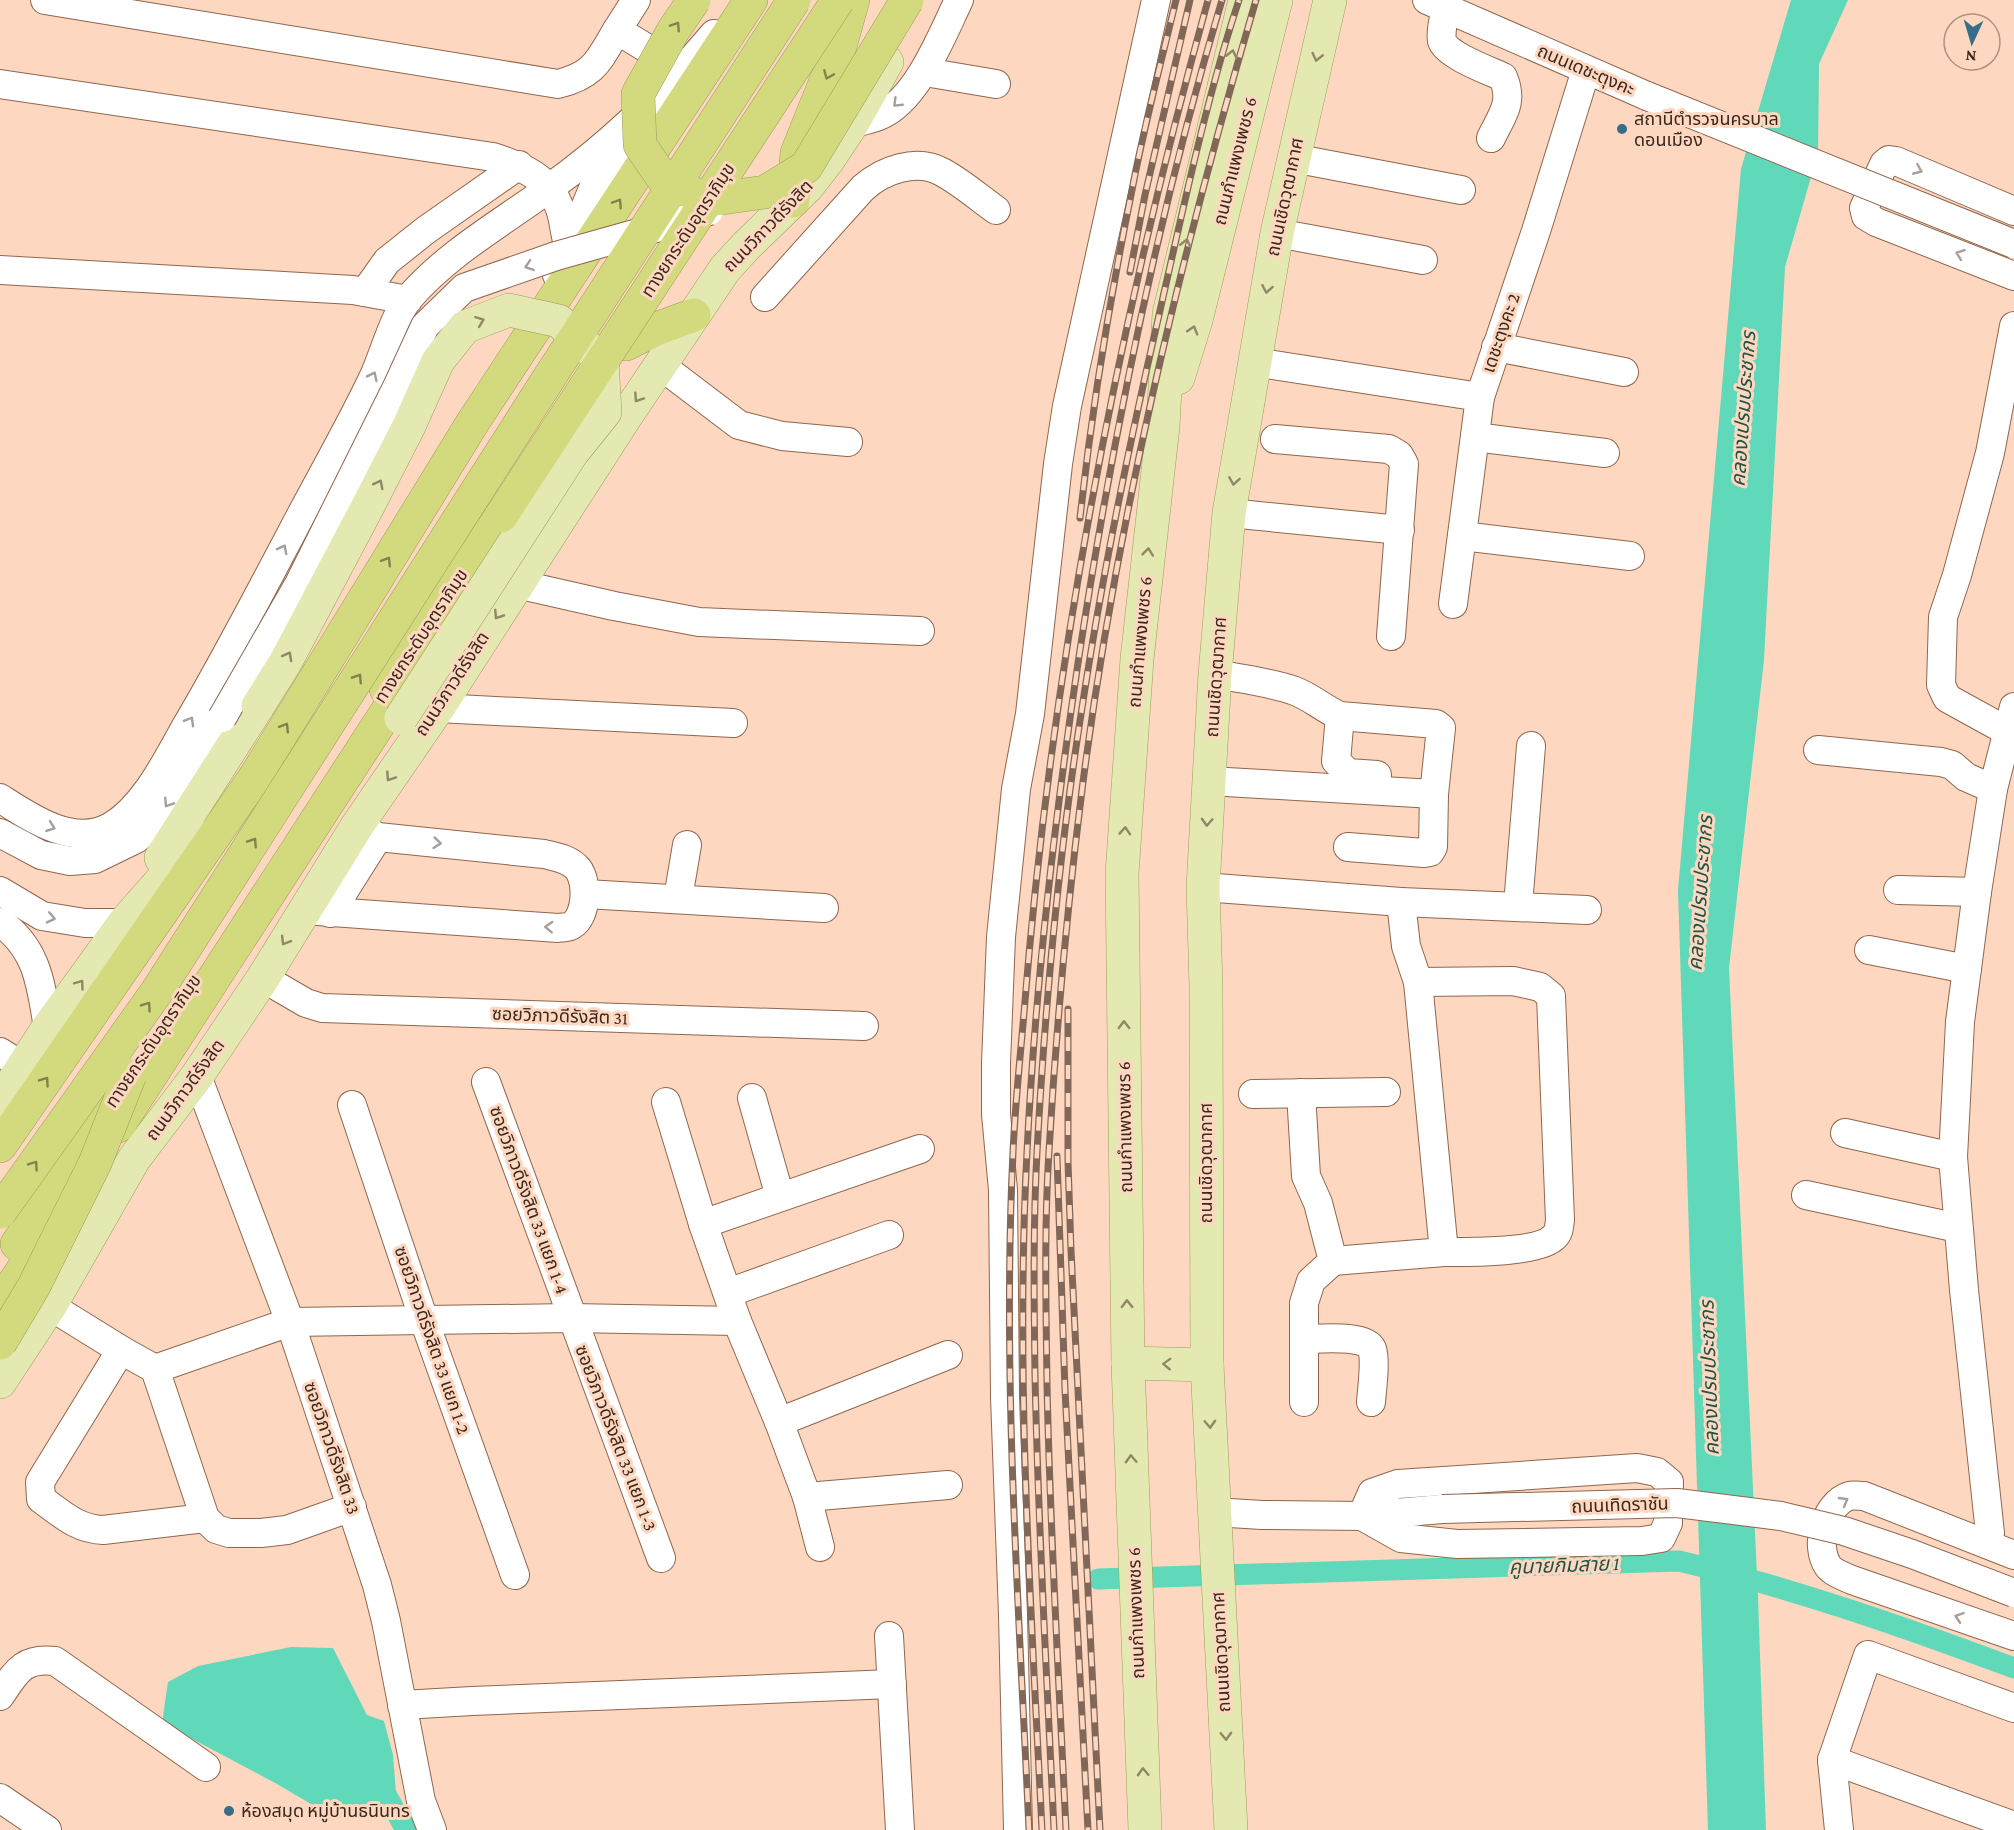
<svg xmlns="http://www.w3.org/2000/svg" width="2014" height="1830" font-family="'Crimson Pro','Noto Sans Thai',serif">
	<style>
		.water { fill: #5fd9b9 }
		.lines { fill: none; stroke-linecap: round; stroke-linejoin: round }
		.canal { stroke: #5fd9b9; stroke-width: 21 }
		.minor-casing { stroke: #90664c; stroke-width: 30 }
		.major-casing { stroke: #9d9c5b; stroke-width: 34 }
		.highway-casing { stroke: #9d9c5b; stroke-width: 34 }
		.minor { stroke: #fff; stroke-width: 28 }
		.major { stroke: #e4e9b1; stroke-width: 33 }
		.highway { stroke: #d2da7d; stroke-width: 33 }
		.rail-casing { stroke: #816757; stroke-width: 7 }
		.rail { stroke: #fed7c0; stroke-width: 4.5; stroke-dasharray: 14; stroke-linecap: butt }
		.minor-bridge-casing { stroke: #90664c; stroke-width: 30; stroke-linecap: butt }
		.major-bridge-casing { stroke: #9d9c5b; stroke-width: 34; stroke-linecap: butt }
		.highway-bridge-casing { stroke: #9d9c5b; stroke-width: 34; stroke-linecap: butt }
		.minor-bridge { stroke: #fff; stroke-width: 28 }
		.major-bridge { stroke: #e4e9b1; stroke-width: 33 }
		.highway-bridge { stroke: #d2da7d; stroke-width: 33 }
		.oneway { stroke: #86814c }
		.oneway2 { stroke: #8f8866 }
		.oneway3 { stroke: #a69e99 }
		.poi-dot { fill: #376d88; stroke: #fed7c0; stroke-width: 2 }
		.labels { text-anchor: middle; stroke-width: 6; stroke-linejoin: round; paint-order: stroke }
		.street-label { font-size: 18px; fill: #3a281c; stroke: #fed7c0 }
		.poi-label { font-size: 18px; fill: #3a281c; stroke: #fed7c0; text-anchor: start }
		.water-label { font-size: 20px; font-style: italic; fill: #215447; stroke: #fed7c0 }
	</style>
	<rect width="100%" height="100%" fill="#fed7c0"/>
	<g class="water">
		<path d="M1791 0H1848L1819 64 1818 153 1785 267 1764 660 1729 968 1758 1597 1766 1830H1708L1678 890 1741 169Z"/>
		<path d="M291 1647 333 1648 367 1715 384 1721 393 1755 396 1793 352 1817H333L277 1784 162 1723 168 1682 198 1666Z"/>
	</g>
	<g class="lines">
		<g class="canal">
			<path d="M1098 1579 1679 1561C1793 1588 1904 1627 2014 1668"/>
			<path d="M374 1773 406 1830"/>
		</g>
		<defs>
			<g id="minor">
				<path d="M45 0 558 84C595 75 599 60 617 30"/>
				<path d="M636 0 617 30 679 68"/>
				<path d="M1427 0 1647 96"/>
				<path d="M1446 8C1444 18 1440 31 1442 41 1446 55 1490 71 1503 77 1514 103 1502 115 1491 138"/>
				<path d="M925 72 996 84"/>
				<path d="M0 84 493 157C531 169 558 183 564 226 565 233 568 242 567 249 567 257 560 267 557 275"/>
				<path d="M852 124C861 121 871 119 879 116 917 101 942 35 959 0"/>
				<path d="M1293 158 1461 190"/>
				<path d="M2014 211 1896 161 1889 160 1884 164 1864 208 1866 216 1876 222 2014 276"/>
				<path d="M1277 233 1423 260"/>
				<path d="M568 248 595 184 625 137"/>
				<path d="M0 270 353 290 408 300"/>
				<path d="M365 292 387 261 426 230 519 165"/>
				<path d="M765 297 863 188C883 170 916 158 942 172 961 182 979 198 996 210"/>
				<path d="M1496 347 1624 372"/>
				<path d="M1254 362 1480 397"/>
				<path d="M660 365 739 425 782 436 848 442"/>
				<path d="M1475 437 1605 453"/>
				<path d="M1275 439 1389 449 1399 455 1404 464 1391 636"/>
				<path d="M1229 513 1400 530"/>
				<path d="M1462 536 1630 556"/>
				<path d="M517 584 614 606 699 622 920 631"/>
				<path d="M1453 604 1480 397 1536 231 1586 70"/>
				<path d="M1215 674C1241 679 1270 682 1295 691 1311 697 1324 709 1340 716L1436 724 1441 728 1434 794 1433 847 1430 852 1424 853 1348 847"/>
				<path d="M438 708 733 723"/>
				<path d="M1340 716 1336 761 1348 773 1377 775"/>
				<path d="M2007 731 1947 698 1941 685 1943 617 1957 575 1990 453 2014 326"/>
				<path d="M1818 750 1941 762 1952 765 1966 777 1993 789"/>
				<path d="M1209 781 1434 794"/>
				<path d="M0 798C31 818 73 847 110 827 144 808 167 760 185 728 223 664 257 598 292 532 319 480 349 429 374 376 384 354 394 316 409 298 448 253 500 224 548 189 610 145 665 92 714 34"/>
				<path d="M0 833 41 855 70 861 95 859 136 839 154 823 166 806 222 718"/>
				<path d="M1203 887 1401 902 1587 910"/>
				<path d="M1898 890 1977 892"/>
				<path d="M0 891 42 916 85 923H124"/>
				<path d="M586 894 824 908"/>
				<path d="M678 898 687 845"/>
				<path d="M1518 905 1531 746"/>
				<path d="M304 910 558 928C562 927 568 928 572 925 587 916 588 882 578 869 570 859 556 857 544 854L378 837 357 826"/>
				<path d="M330 913 378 837"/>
				<path d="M0 922C38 949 41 985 48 1028"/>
				<path d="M1869 950 1967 969"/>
				<path d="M263 978 306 1003 322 1008 864 1026"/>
				<path d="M1418 982 1513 981 1540 987 1551 996 1560 1220C1559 1227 1559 1233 1554 1237 1539 1253 1466 1252 1444 1252"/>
				<path d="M0 1052 22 1066"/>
				<path d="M197 1076 290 1322 377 1585 386 1621 421 1801 432 1830"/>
				<path d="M486 1082 661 1558"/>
				<path d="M1301 1093 1306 1176 1318 1203 1333 1261 1311 1281 1304 1303V1402"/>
				<path d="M1253 1094 1386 1092"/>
				<path d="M752 1098 780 1197"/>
				<path d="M666 1102 703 1224 737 1321 779 1422 807 1497 820 1547"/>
				<path d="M352 1105 424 1320 515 1575"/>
				<path d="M1845 1133 1953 1157"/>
				<path d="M1806 1195 1958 1228"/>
				<path d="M703 1224 920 1149"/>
				<path d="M1333 1261 1444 1252 1418 982 1406 946 1401 902"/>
				<path d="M728 1293 889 1235"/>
				<path d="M50 1306 121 1350 155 1369 205 1518 216 1529 229 1533H261L287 1530 352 1507"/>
				<path d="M1304 1339C1319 1339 1366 1334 1372 1349 1376 1360 1372 1389 1371 1402"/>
				<path d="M121 1350 40 1482 41 1499C62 1514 77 1529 103 1530L205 1518"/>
				<path d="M155 1369 290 1322 571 1318 737 1321"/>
				<path d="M779 1422 948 1355"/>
				<path d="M1637 1468 1657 1472 1669 1482 1668 1523 1661 1538 1642 1541 1457 1544 1401 1538 1362 1516 1372 1493 1398 1484Z"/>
				<path d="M807 1497 948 1485"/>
				<path d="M1214 1512 1262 1515 1362 1516 1442 1509"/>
				<path d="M1990 1533 1964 1290 1953 1157 1960 1022 1977 892 1993 789 2014 707"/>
				<path d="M2014 1555 1864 1496C1860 1496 1853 1495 1849 1496 1825 1504 1814 1545 1828 1566 1832 1572 1845 1577 1852 1580L2014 1636"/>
				<path d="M889 1636 900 1830"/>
				<path d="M0 1696C16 1672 23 1657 55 1661L206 1767"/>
				<path d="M402 1705 472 1701 892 1684"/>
				<path d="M1832 1760 2014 1826"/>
				<path d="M0 1798 47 1830"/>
				<path d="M1018 1830 1013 1615 1005 1397 1003 1190 996 1114V1063L1001 937 1016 789 1030 714 1058 464 1067 406 1156 0"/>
				<path d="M1839 1830 1832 1760 1868 1655 2014 1708"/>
			</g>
			<g id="major">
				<path d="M1178 378 1196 320 1276 0"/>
				<path d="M161 858 258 706"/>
				<path d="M0 1102 48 1028 124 923 199 838"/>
				<path d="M1128 1363 1207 1365"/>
				<path d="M0 1382 50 1306 134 1159 197 1076 263 978 357 826 438 708 626 416 725 269 747 245 807 187 828 160 852 124 887 62"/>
				<path d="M1145 1830 1128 1363 1122 874 1137 659 1163 426 1169 314 1245 0"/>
				<path d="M1231 1830 1207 1365 1206 987 1203 887 1215 674 1229 513 1277 233 1330 0"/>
			</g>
			<g id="highway">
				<path d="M793 201 797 153 840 46 853 0"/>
				<path d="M626 344 656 329 694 315"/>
				<path d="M386 689 501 516"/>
				<path d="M118 1126 410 676"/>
				<path d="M0 1146 255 777 473 422 751 0"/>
				<path d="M17 1244 111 1105"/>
				<path d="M0 1304 50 1229"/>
			</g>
		</defs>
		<use href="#minor" class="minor-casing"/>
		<use href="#major" class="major-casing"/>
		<use href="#highway" class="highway-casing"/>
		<use href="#minor" class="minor"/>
		<use href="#major" class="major"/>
		<use href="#highway" class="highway"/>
		<defs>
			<g id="rail">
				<path d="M1130 272 1145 195 1190 0"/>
				<path d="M1080 518C1092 408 1110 298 1132 190 1144 126 1161 63 1176 0"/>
				<path d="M1068 1009V1162L1071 1250 1100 1830"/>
				<path d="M1057 1156 1065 1390 1088 1830"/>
				<path d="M1029 1830C1019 1605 1002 1378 1013 1152 1015 1106 1020 1059 1024 1013 1051 670 1116 332 1208 0"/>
				<path d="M1042 1830C1031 1604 1015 1378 1027 1152 1035 988 1054 825 1078 663 1112 439 1157 217 1222 0"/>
				<path d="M1054 1830C1047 1678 1038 1527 1035 1375 1034 1301 1033 1226 1037 1152 1045 1005 1059 853 1082 708 1102 576 1129 445 1159 315 1183 210 1205 103 1239 0"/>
				<path d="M1066 1830C1059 1681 1050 1533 1047 1384 1046 1306 1044 1228 1049 1151 1056 1031 1067 910 1082 790 1116 523 1180 258 1256 0"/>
			</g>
		</defs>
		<use href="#rail" class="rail-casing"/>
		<use href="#rail" class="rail"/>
		<defs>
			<g id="minor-bridge">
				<path d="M1647 96 2014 244"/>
				<path d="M222 718 299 584 397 387 425 326 464 288 556 256 670 224 709 211"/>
				<path d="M1442 1509 1677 1503 1781 1516 1844 1531 1912 1554 2014 1593"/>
			</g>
			<path id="major-bridge" d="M258 706 285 663 367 508 409 426 438 361 465 327 509 310 559 321 602 361 605 412 572 453 401 718"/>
			<g id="highway-bridge">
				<path d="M694 0 673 31 638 94 640 145 664 180 708 200 765 192 806 167 907 0"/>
				<path d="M501 516 838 0"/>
				<path d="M0 1212 158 990 549 378 794 0"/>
				<path d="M0 1343 34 1286 95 1163 130 1075"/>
			</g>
		</defs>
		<use href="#minor-bridge" class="minor-bridge-casing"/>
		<use href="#major-bridge" class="major-bridge-casing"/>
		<use href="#highway-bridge" class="highway-bridge-casing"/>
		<use href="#minor-bridge" class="minor-bridge"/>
		<use href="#major-bridge" class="major-bridge"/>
		<use href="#highway-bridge" class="highway-bridge"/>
	</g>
	<defs><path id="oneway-chevron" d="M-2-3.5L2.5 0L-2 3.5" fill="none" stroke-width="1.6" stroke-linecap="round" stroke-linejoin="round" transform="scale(1.5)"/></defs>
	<g class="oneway">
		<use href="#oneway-chevron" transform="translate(676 26) rotate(-57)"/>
		<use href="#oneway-chevron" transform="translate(828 75) rotate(113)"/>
		<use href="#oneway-chevron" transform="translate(618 203) rotate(-57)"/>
		<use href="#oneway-chevron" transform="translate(387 561) rotate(-58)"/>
		<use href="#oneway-chevron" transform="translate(358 678) rotate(-57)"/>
		<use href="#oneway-chevron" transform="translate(285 727) rotate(-58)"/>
		<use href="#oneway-chevron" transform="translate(253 842) rotate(-57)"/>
		<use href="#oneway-chevron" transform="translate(147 1006) rotate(-55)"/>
		<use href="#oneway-chevron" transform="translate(45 1081) rotate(-55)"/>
		<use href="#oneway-chevron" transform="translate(34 1165) rotate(-55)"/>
	</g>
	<g class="oneway2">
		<use href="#oneway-chevron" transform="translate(1232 54) rotate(-77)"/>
		<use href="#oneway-chevron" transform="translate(1317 57) rotate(103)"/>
		<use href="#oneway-chevron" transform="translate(1186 243) rotate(-77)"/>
		<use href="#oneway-chevron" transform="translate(1267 289) rotate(100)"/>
		<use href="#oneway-chevron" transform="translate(480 321) rotate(-21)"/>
		<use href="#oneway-chevron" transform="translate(1193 330) rotate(-73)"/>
		<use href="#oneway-chevron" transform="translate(638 398) rotate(124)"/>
		<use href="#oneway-chevron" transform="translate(1234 481) rotate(99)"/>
		<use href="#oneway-chevron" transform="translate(379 484) rotate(-63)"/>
		<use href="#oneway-chevron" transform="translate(1148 552) rotate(-84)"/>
		<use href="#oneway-chevron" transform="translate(498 615) rotate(123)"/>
		<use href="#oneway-chevron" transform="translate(288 656) rotate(-61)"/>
		<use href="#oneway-chevron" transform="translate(390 777) rotate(124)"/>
		<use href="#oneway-chevron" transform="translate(1207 822) rotate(93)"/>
		<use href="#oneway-chevron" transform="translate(1125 831) rotate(-86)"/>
		<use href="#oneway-chevron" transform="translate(285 941) rotate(121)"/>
		<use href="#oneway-chevron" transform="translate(80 984) rotate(-54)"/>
		<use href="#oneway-chevron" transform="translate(1124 1025) rotate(-91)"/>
		<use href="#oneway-chevron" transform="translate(1127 1304) rotate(-91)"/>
		<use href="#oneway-chevron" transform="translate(1167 1364) rotate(-178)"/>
		<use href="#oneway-chevron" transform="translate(1210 1424) rotate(87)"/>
		<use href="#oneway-chevron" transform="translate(1131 1459) rotate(-92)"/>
		<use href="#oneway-chevron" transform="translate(1226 1736) rotate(88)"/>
		<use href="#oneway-chevron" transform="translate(1143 1772) rotate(-92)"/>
	</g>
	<g class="oneway3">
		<use href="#oneway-chevron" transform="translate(897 103) rotate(136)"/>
		<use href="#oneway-chevron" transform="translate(1918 170) rotate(23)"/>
		<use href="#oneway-chevron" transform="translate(1960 254) rotate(-159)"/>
		<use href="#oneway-chevron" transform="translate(529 266) rotate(161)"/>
		<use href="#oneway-chevron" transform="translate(373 376) rotate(-64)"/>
		<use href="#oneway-chevron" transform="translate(283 549) rotate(-62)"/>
		<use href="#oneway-chevron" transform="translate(190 721) rotate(-60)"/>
		<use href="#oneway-chevron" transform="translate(168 803) rotate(123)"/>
		<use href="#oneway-chevron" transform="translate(51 827) rotate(20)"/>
		<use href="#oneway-chevron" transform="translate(437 843) rotate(6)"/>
		<use href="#oneway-chevron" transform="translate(51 918) rotate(13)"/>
		<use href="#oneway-chevron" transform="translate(549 927) rotate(-177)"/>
		<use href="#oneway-chevron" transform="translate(1844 1501) rotate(-30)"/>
		<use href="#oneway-chevron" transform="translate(1959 1617) rotate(-161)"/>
	</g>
	<g class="poi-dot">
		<circle cx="1622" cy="129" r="6"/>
		<circle cx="229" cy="1811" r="6"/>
	</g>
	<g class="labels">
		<g class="street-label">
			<text transform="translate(1586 70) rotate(23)" y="6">ถนนเดชะตุงคะ</text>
			<text transform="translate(1235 161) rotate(-76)" y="6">ถนนกำแพงเพชร 6</text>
			<text transform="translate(1285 197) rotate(-78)" y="6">ถนนเชิดวุฒากาศ</text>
			<text transform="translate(768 226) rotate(-46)" y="6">ถนนวิภาวดีรังสิต</text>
			<text transform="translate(688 230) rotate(-57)" y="6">ทางยกระดับอุตราภิมุข</text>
			<text transform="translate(1501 333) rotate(-71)" y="6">เดชะตุงคะ 2</text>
			<text transform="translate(421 636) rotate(-57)" y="6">ทางยกระดับอุตราภิมุข</text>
			<text transform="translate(1140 642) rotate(-85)" y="6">ถนนกำแพงเพชร 6</text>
			<text transform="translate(1216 677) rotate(-86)" y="6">ถนนเชิดวุฒากาศ</text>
			<text transform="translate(452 684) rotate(-57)" y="6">ถนนวิภาวดีรังสิต</text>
			<text transform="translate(560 1016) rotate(2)" y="6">ซอยวิภาวดีรังสิต 31</text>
			<text transform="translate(153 1041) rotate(-56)" y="6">ทางยกระดับอุตราภิมุข</text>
			<text transform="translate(185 1090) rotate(-54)" y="6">ถนนวิภาวดีรังสิต</text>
			<text transform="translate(1125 1127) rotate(-91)" y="6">ถนนกำแพงเพชร 6</text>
			<text transform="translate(1206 1163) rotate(-90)" y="6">ถนนเชิดวุฒากาศ</text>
			<text transform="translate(529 1200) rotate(70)" y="6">ซอยวิภาวดีรังสิต 33 แยก 1-4</text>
			<text transform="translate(432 1340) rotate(71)" y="6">ซอยวิภาวดีรังสิต 33 แยก 1-2</text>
			<text transform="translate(616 1438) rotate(69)" y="6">ซอยวิภาวดีรังสิต 33 แยก 1-3</text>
			<text transform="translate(332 1448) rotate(71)" y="6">ซอยวิภาวดีรังสิต 33</text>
			<text transform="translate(1620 1505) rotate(-2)" y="6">ถนนเทิดราชัน</text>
			<text transform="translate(1136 1613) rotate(-92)" y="6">ถนนกำแพงเพชร 6</text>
			<text transform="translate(1221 1652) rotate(-93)" y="6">ถนนเชิดวุฒากาศ</text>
		</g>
		<g class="poi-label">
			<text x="1634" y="125">สถานีตำรวจนครบาล<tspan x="1634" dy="21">ดอนเมือง</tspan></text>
			<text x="241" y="1817">ห้องสมุด หมู่บ้านธนินทร</text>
		</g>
		<g class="water-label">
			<text transform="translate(1743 409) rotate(-86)" y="7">คลองเปรมประชากร</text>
			<text transform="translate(1700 893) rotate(-86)" y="7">คลองเปรมประชากร</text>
			<text transform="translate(1709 1378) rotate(-92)" y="7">คลองเปรมประชากร</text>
			<text transform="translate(1564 1565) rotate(-2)" y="7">คูนายกิมสาย 1</text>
		</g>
	</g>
	<g transform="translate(1972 42) rotate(184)"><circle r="28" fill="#fed7c0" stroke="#b0917e" stroke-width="1.5"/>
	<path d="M0-4.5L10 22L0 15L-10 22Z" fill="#376d88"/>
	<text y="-9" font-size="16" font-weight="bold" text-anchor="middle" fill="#3a281c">N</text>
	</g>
</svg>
